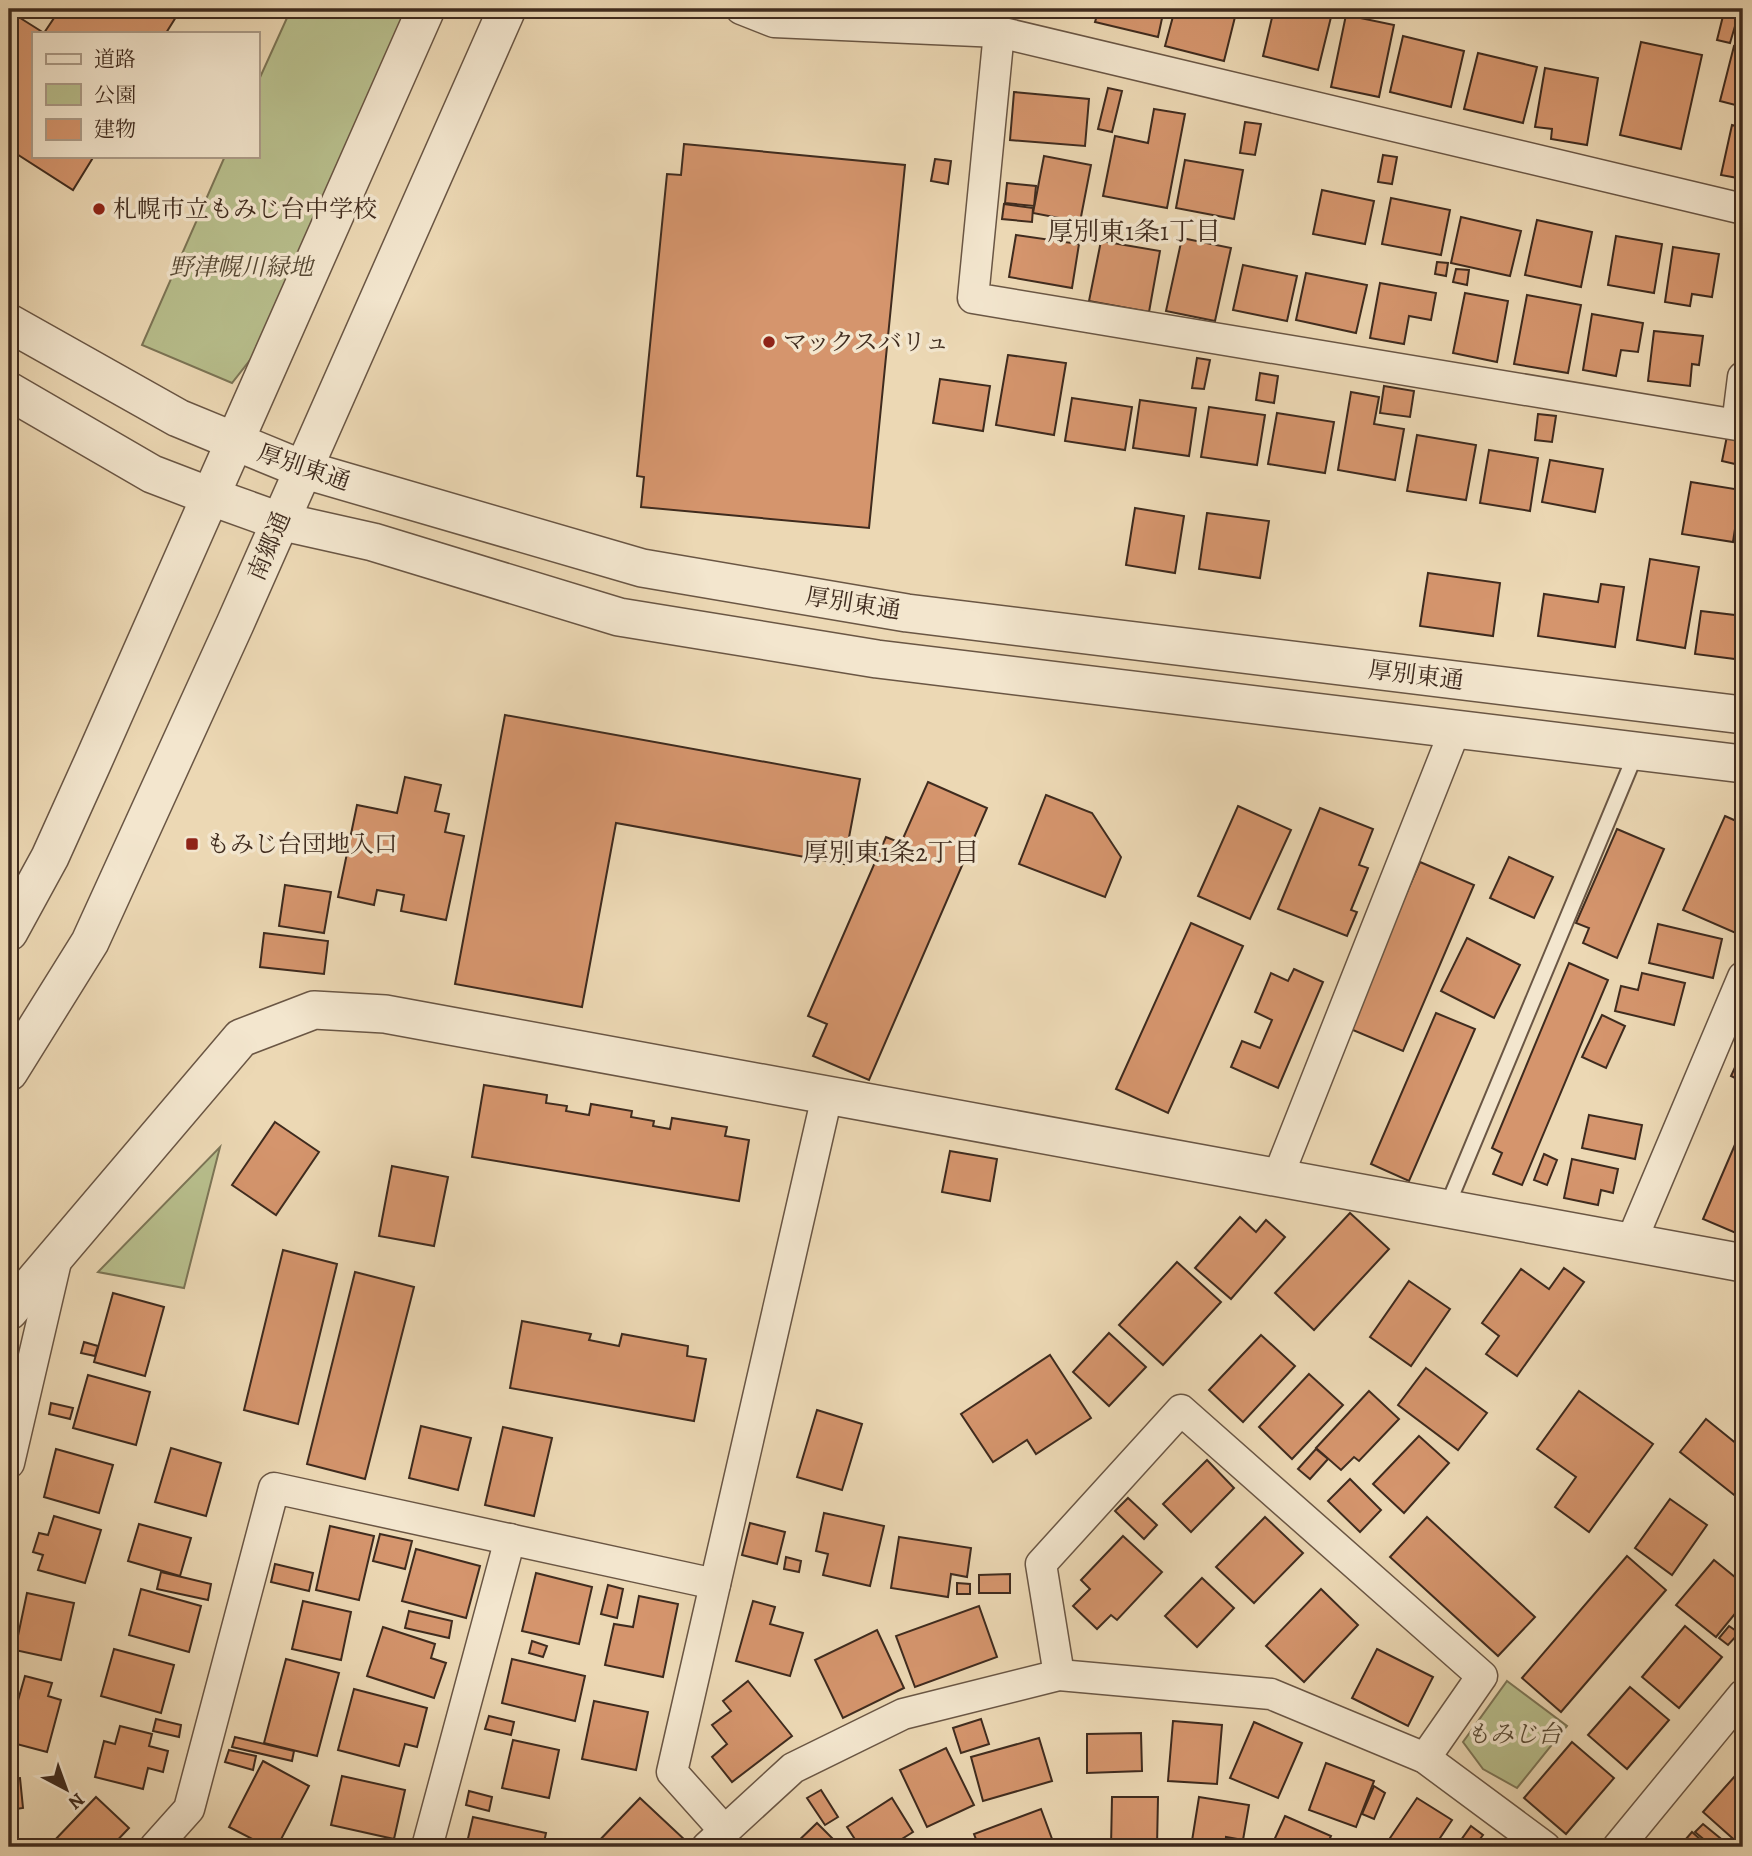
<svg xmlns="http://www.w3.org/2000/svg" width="1752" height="1856" font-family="Alegreya,'Noto Serif JP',serif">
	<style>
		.green { fill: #b8bf8d; stroke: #7c7556; stroke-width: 2 }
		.building { fill: #d5956d; stroke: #3f2b1e; stroke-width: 2 }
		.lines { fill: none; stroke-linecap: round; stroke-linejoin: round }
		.service-casing { stroke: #6a5644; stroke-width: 18 }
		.minor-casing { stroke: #6a5644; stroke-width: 33 }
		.tertiary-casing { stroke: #6a5644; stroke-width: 40 }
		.service { stroke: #f3e6ce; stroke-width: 14 }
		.minor { stroke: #f3e6ce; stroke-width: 30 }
		.tertiary { stroke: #f3e6ce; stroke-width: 37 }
		.poi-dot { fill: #8f2418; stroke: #f3e6ce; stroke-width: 2.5 }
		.labels { text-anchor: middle; stroke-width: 7; stroke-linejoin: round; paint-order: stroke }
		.poi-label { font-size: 24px; fill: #3f2b1e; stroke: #f3e6ce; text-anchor: start }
		.park-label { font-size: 24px; font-style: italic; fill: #574934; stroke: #f3e6ce }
		.street-label { font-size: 24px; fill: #3f2b1e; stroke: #f3e6ce }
		.neighbourhood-label { font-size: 26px; fill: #3f2b1e; stroke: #f3e6ce }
	</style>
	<rect width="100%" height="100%" fill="#ecd8b4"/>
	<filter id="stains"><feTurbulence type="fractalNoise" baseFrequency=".00286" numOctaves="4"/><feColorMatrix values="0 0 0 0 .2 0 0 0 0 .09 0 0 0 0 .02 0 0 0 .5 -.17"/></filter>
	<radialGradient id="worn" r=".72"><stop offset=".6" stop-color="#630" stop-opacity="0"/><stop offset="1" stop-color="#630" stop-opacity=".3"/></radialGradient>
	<g class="green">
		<path d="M291 9H418L283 318 232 383 142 345 225 156H257V84Z"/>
		<path d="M1479 9H1710L1644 18 1484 13Z"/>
		<path d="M220 1147 184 1288 98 1272Z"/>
		<path d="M1507 1681 1567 1726 1517 1788 1483 1769 1463 1742Z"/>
	</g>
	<g class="building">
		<path d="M40 9H181L166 33H33V156H94L73 190 9 149V11L44 33 54 18Z"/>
		<path d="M1099 9H1164L1158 37 1095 22Z"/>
		<path d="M1175 9H1237L1224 61 1165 46Z"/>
		<path d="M1274 9H1333L1318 70 1263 56Z"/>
		<path d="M1724 12 1738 16 1730 43 1717 40Z"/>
		<path d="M1346 15 1394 25 1379 97 1331 87Z"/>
		<path d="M1403 36 1464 51 1451 107 1390 92Z"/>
		<path d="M1641 42 1702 55 1681 149 1620 135Z"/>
		<path d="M1734 46 1743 49V107L1720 101Z"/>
		<path d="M1478 53 1537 67 1523 123 1464 109Z"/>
		<path d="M1545 68 1598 78 1587 145 1551 139 1552 129 1535 127Z"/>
		<path d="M1108 88 1122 91 1112 132 1098 129Z"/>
		<path d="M1014 92 1089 99 1085 146 1010 140Z"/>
		<path d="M1154 109 1185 114 1167 208 1103 196 1115 136 1148 143Z"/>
		<path d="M1245 122 1261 124 1255 155 1240 153Z"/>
		<path d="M1732 125 1743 128V179L1721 175Z"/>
		<path d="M684 144 905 165 869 528 641 507 644 477 637 476 667 174 681 175Z"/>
		<path d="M1383 155 1397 157 1392 184 1378 182Z"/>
		<path d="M1044 156 1091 165 1080 222 1033 213Z"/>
		<path d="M935 159 951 161 948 184 931 181Z"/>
		<path d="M1185 160 1243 170 1234 219 1176 208Z"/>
		<path d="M1007 183 1036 186 1034 206 1005 203Z"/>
		<path d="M1322 190 1374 201 1365 244 1313 234Z"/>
		<path d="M1391 198 1450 210 1441 255 1382 244Z"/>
		<path d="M1004 204 1033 208 1032 222 1002 219Z"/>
		<path d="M1461 217 1521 231 1510 276 1451 263Z"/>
		<path d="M1537 220 1592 232 1581 287 1525 275Z"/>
		<path d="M1016 235 1079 244 1072 288 1009 277Z"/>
		<path d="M1616 236 1662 244 1654 293 1608 285Z"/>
		<path d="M1182 238 1231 248 1215 321 1166 311Z"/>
		<path d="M1101 241 1160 251 1149 312 1089 301Z"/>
		<path d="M1673 247 1719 254 1712 297 1692 294 1690 306 1665 302Z"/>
		<path d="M1437 262 1448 263 1446 276 1435 274Z"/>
		<path d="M1243 265 1297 276 1287 321 1233 310Z"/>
		<path d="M1456 269 1469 270 1467 285 1453 282Z"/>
		<path d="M1306 273 1367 285 1356 333 1296 320Z"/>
		<path d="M1380 283 1436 293 1431 320 1409 316 1404 344 1370 338Z"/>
		<path d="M1465 293 1508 301 1497 362 1453 353Z"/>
		<path d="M1527 295 1581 305 1568 373 1514 364Z"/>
		<path d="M1592 314 1643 323 1638 352 1621 350 1616 376 1583 370Z"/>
		<path d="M1654 331 1703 336 1699 365 1692 364 1690 386 1648 381Z"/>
		<path d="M1008 355 1066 363 1054 435 996 425Z"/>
		<path d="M1197 358 1210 360 1204 389 1192 388Z"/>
		<path d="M1260 373 1278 376 1274 403 1256 400Z"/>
		<path d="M940 379 990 386 983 431 933 423Z"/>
		<path d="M1384 386 1414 391 1410 417 1380 413Z"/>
		<path d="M1351 392 1379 397 1374 424 1404 429 1395 480 1338 470Z"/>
		<path d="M1072 398 1132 407 1125 450 1065 441Z"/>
		<path d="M1140 400 1196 408 1189 456 1133 448Z"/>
		<path d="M1209 407 1265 415 1257 465 1201 457Z"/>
		<path d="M1277 413 1334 422 1325 473 1268 464Z"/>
		<path d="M1538 414 1556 416 1552 442 1535 440Z"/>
		<path d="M1417 435 1476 445 1466 500 1407 491Z"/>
		<path d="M1727 436 1740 439 1735 464 1722 461Z"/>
		<path d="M1489 450 1538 458 1530 511 1480 503Z"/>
		<path d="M1550 460 1603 469 1595 512 1542 502Z"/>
		<path d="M1691 482 1741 490 1733 542 1682 534Z"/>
		<path d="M1135 508 1184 516 1175 573 1126 565Z"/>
		<path d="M1207 513 1269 521 1260 578 1199 569Z"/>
		<path d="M1650 559 1699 567 1685 648 1637 640Z"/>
		<path d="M1428 573 1500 583 1493 636 1420 626Z"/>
		<path d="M1601 584 1624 587 1615 647 1538 636 1544 594 1598 602Z"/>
		<path d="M1701 611 1743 616V660L1695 654Z"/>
		<path d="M505 715 860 779 844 864 616 823 582 1007 455 984Z"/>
		<path d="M405 777 441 785 435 811 449 814 445 832 464 836 446 920 401 911 404 895 377 890 374 905 338 897 357 805 397 813Z"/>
		<path d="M928 782 987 808 869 1080 813 1056 827 1024 808 1016 886 837 901 843Z"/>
		<path d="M1046 795 1092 813 1121 857 1105 897 1019 864Z"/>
		<path d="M1238 806 1291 830 1250 919 1198 896Z"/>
		<path d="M1320 808 1373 829 1359 865 1368 868 1351 910 1357 912 1347 936 1278 909Z"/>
		<path d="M1725 816 1743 824V924L1738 934 1683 910Z"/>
		<path d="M1617 829 1664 849 1617 958 1583 943 1589 928 1576 923Z"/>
		<path d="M1509 857 1553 877 1534 918 1490 898Z"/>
		<path d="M1420 862 1474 885 1403 1051 1348 1028Z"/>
		<path d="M285 885 331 892 324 933 279 926Z"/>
		<path d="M1191 923 1243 946 1168 1113 1116 1089Z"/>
		<path d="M1658 924 1722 939 1713 978 1649 963Z"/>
		<path d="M264 933 328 941 324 974 260 967Z"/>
		<path d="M1467 938 1520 965 1494 1018 1441 991Z"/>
		<path d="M1569 963 1608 980 1522 1185 1493 1174 1502 1153 1492 1148Z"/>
		<path d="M1294 969 1323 982 1278 1088 1231 1067 1242 1041 1260 1048 1272 1020 1255 1012 1271 973 1288 981Z"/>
		<path d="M1642 973 1685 983 1674 1025 1615 1011 1621 986 1638 990Z"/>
		<path d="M1436 1013 1475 1029 1409 1181 1371 1164Z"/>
		<path d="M1602 1015 1625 1026 1606 1068 1582 1057Z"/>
		<path d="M1743 1050V1082L1731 1076Z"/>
		<path d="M484 1085 547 1095 546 1103 567 1106 566 1111 589 1115 591 1104 632 1111 631 1117 654 1121 653 1126 670 1129 672 1118 727 1127 725 1136 749 1140 739 1201 472 1157Z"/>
		<path d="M1589 1115 1642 1125 1635 1159 1582 1148Z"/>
		<path d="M275 1122 319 1152 276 1215 232 1185Z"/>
		<path d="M1743 1126V1236L1703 1219Z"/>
		<path d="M950 1151 997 1159 990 1201 942 1192Z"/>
		<path d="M1544 1154 1557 1160 1547 1185 1534 1180Z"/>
		<path d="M1572 1159 1618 1169 1613 1193 1601 1190 1598 1205 1564 1198Z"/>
		<path d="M392 1166 448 1177 434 1246 379 1236Z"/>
		<path d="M1350 1213 1389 1249 1314 1330 1275 1293Z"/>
		<path d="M1240 1217 1256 1232 1266 1220 1285 1237 1231 1299 1195 1268Z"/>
		<path d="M283 1250 337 1264 298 1424 244 1410Z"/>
		<path d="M1177 1262 1221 1302 1163 1365 1119 1325Z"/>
		<path d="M1564 1268 1584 1282 1517 1376 1486 1354 1499 1336 1482 1323 1521 1269 1549 1289Z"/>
		<path d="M355 1272 414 1287 365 1479 307 1464Z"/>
		<path d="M1409 1281 1450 1309 1411 1366 1370 1337Z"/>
		<path d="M113 1293 164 1307 145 1376 94 1362Z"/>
		<path d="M522 1321 591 1334 589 1340 619 1346 622 1334 688 1346 687 1356 706 1359 694 1421 510 1388Z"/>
		<path d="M1109 1333 1146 1367 1109 1406 1073 1372Z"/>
		<path d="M1261 1335 1295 1366 1243 1422 1209 1390Z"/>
		<path d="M84 1342 98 1346 95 1356 81 1353Z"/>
		<path d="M1050 1355 1091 1418 1036 1454 1027 1440 993 1462 961 1414Z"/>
		<path d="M1426 1368 1487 1413 1458 1450 1398 1405Z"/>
		<path d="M1309 1374 1343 1405 1292 1459 1259 1427Z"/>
		<path d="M88 1375 150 1392 136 1445 73 1428Z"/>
		<path d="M1369 1391 1399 1419 1359 1461 1354 1457 1341 1470 1316 1448Z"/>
		<path d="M1579 1391 1653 1444 1589 1532 1555 1507 1576 1477 1537 1449Z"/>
		<path d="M51 1403 73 1408 70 1419 49 1414Z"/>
		<path d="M817 1410 862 1424 842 1490 797 1477Z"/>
		<path d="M1706 1419 1743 1449V1502L1680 1452Z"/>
		<path d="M421 1426 471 1438 458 1490 409 1478Z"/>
		<path d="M503 1427 552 1438 534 1516 485 1505Z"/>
		<path d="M1419 1436 1449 1463 1404 1513 1373 1484Z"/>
		<path d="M171 1448 221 1463 206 1516 155 1502Z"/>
		<path d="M56 1449 113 1465 99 1513 44 1497Z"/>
		<path d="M1316 1449 1328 1459 1310 1479 1298 1469Z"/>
		<path d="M1207 1460 1234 1488 1191 1532 1163 1504Z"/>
		<path d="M1350 1479 1381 1510 1360 1532 1328 1501Z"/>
		<path d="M1128 1498 1157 1525 1144 1539 1115 1511Z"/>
		<path d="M1670 1499 1707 1525 1672 1575 1635 1548Z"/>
		<path d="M824 1513 884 1526 870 1586 823 1575 828 1554 816 1551Z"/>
		<path d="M54 1516 101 1530 85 1583 38 1570 43 1555 33 1552 39 1533 48 1535Z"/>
		<path d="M1265 1517 1303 1553 1254 1603 1216 1567Z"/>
		<path d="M1427 1517 1535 1617 1498 1656 1390 1557Z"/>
		<path d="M750 1523 785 1532 777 1564 742 1555Z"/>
		<path d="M139 1524 191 1538 180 1576 128 1561Z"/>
		<path d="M330 1526 374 1536 359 1600 316 1590Z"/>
		<path d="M380 1534 412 1541 405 1569 373 1561Z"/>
		<path d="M1123 1536 1162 1572 1117 1620 1111 1615 1097 1629 1073 1606 1090 1589 1081 1580Z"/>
		<path d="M899 1537 971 1548 967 1577 951 1574 948 1597 891 1588Z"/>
		<path d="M416 1549 480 1566 466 1618 402 1601Z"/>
		<path d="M1627 1556 1666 1590 1561 1712 1522 1678Z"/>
		<path d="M786 1557 801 1561 799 1572 784 1569Z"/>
		<path d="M1714 1560 1741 1582 1736 1589 1743 1594V1604L1716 1637 1676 1605Z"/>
		<path d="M275 1564 313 1573 309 1591 271 1582Z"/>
		<path d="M161 1572 211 1584 208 1600 157 1589Z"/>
		<path d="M536 1573 592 1587 579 1644 522 1631Z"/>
		<path d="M1010 1574V1593H979V1575Z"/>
		<path d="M1202 1578 1234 1608 1197 1647 1165 1616Z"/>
		<path d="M957 1583 970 1584V1594H957Z"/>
		<path d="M608 1585 623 1589 617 1618 601 1614Z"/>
		<path d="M141 1589 201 1606 189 1652 129 1635Z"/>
		<path d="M1321 1589 1358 1625 1304 1682 1266 1646Z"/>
		<path d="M27 1593 74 1603 61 1660 15 1650Z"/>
		<path d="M639 1596 678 1604 663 1677 605 1665 614 1624 633 1627Z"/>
		<path d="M303 1601 351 1612 341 1660 292 1649Z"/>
		<path d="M753 1601 775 1607 770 1624 803 1633 790 1676 736 1661Z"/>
		<path d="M979 1606 997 1657 915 1687 896 1636Z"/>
		<path d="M409 1611 452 1621 449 1638 405 1628Z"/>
		<path d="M1685 1626 1722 1657 1679 1708 1642 1677Z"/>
		<path d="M1729 1626 1739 1633 1728 1645 1719 1638Z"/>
		<path d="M383 1627 435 1644 431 1658 446 1663 434 1698 367 1676Z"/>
		<path d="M877 1630 904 1688 843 1718 815 1660Z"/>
		<path d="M532 1641 547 1646 543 1657 529 1653Z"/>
		<path d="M114 1649 174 1665 161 1713 101 1696Z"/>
		<path d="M1377 1649 1433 1677 1408 1726 1352 1698Z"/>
		<path d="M286 1659 339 1673 317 1756 264 1743Z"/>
		<path d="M512 1659 585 1676 575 1721 502 1703Z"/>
		<path d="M25 1676 52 1683 48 1696 61 1700 47 1752 9 1742V1717L13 1718Z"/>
		<path d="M748 1681 792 1736 732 1782 712 1757 727 1744 712 1725 731 1711 723 1701Z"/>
		<path d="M1630 1687 1669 1720 1627 1769 1588 1735Z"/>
		<path d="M354 1689 427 1708 417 1747 405 1744 399 1766 338 1750Z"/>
		<path d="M594 1701 648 1712 636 1770 582 1759Z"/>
		<path d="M489 1716 514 1722 511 1735 485 1729Z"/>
		<path d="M156 1719 181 1725 179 1737 153 1731Z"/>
		<path d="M981 1719 989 1744 961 1753 953 1728Z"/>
		<path d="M1173 1721 1222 1725 1217 1784 1168 1781Z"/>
		<path d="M1254 1722 1302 1743 1278 1798 1230 1778Z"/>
		<path d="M120 1726 152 1734 149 1746 168 1751 163 1772 148 1768 143 1789 95 1777 104 1741 115 1744Z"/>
		<path d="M1141 1733 1142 1771 1087 1773V1734Z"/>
		<path d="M235 1737 294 1751 292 1761 232 1747Z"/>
		<path d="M1039 1738 1052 1781 983 1801 971 1757Z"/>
		<path d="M513 1740 559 1750 549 1798 502 1788Z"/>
		<path d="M1572 1742 1614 1778 1566 1834 1524 1798Z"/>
		<path d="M946 1748 974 1805 927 1827 900 1770Z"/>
		<path d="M229 1750 256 1756 253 1770 225 1762Z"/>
		<path d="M263 1761 309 1786 277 1847H268L229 1827Z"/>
		<path d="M1326 1763 1374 1781 1356 1827 1309 1810Z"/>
		<path d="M1743 1767V1839L1739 1844 1703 1812Z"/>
		<path d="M342 1776 405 1790 394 1839 331 1825Z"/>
		<path d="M20 1778 23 1808 9 1810V1779Z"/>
		<path d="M1374 1786 1385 1793 1374 1819 1362 1814Z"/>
		<path d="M821 1790 838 1817 825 1825 807 1798Z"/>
		<path d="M469 1791 492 1797 489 1811 466 1805Z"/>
		<path d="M96 1797 129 1828 111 1847H59L53 1842Z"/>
		<path d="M1112 1797H1158L1157 1847H1111Z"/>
		<path d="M1199 1797 1249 1805 1243 1840 1226 1837 1225 1847H1191Z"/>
		<path d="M640 1798 686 1841 680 1847H600L596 1844Z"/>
		<path d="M892 1798 913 1832 889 1847H860L847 1827Z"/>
		<path d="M1417 1798 1452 1820 1434 1847H1384Z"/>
		<path d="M1041 1809 1055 1847H979L974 1834Z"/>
		<path d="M1285 1816 1331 1836 1326 1847H1271Z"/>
		<path d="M473 1817 546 1833 543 1847H466Z"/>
		<path d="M817 1823 841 1847H792Z"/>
		<path d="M1703 1824 1731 1847H1713L1695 1832Z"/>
		<path d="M1471 1826 1483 1835 1474 1847H1456Z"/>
		<path d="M1692 1832 1709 1847H1679Z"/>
	</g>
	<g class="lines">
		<defs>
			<path id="service" d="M1446 1209 1636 753"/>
			<g id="minor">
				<path d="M741 9 774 22 999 32 1743 209"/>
				<path d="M999 32 973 298 1737 425 1743 377"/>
				<path d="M1277 1179 1455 730"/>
				<path d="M1631 1242 1743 977"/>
				<path d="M9 1463 58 1253"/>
				<path d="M1059 1675 1041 1564 1181 1410 1482 1676 1425 1758"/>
				<path d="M723 1829 672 1772 827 1096"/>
				<path d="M155 1847 189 1809 274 1488 715 1584"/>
				<path d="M427 1847 510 1539"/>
				<path d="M707 1847 793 1768 903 1714 1059 1675 1271 1694 1425 1758 1545 1847"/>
				<path d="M1618 1847 1743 1695"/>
			</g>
			<g id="tertiary">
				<path d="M9 323 178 418 302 469 642 568 907 613 1743 715"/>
				<path d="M9 391 152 474 212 497 279 521 373 542 619 617 877 659 1743 764"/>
				<path d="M9 932 50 857 92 764 426 9"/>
				<path d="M9 1072 90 942 235 624 507 9"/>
				<path d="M9 1311 241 1038 314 1010 385 1014 1743 1263"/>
			</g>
		</defs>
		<use href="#service" class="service-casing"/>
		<use href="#minor" class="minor-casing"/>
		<use href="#tertiary" class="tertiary-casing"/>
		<use href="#service" class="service"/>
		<use href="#minor" class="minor"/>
		<use href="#tertiary" class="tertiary"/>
	</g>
	<g class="poi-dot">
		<circle cx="99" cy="209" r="7"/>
		<circle cx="769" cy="342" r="7"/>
		<rect x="185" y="837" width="14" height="14" rx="3.5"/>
	</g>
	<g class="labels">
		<g class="poi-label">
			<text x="113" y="217">札幌市立もみじ台中学校</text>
			<text x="783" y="350">マックスバリュ</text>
			<text x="206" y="852">もみじ台団地入口</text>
		</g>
		<g class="park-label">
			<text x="241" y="275">野津幌川緑地</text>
			<text x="1514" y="1742">もみじ台</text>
		</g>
		<g class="street-label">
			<text transform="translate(304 467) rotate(19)" y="8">厚別東通</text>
			<text transform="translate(269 546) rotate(-67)" y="8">南郷通</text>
			<text transform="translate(853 603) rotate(9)" y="8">厚別東通</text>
			<text transform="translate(1416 675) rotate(7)" y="8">厚別東通</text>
		</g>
		<g class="neighbourhood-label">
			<text x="1134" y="240">厚別東1条1丁目</text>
			<text x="891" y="861">厚別東1条2丁目</text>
		</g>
	</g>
	<rect width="1752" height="1856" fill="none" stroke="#ecd8b4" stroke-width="35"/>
	<rect x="10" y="10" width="1731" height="1835" fill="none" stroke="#3f2b1e" stroke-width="3.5"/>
	<rect x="18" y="18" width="1717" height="1821" fill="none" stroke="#3f2b1e" stroke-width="2"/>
	<rect x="32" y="32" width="228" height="126" fill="#f3e6ce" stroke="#ab9b88" stroke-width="2"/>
	<rect x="46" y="54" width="35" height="10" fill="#f3e6ce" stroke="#ab9b88" stroke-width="2"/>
	<text x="94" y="66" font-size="21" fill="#3f2b1e">道路</text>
	<rect x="46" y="84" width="35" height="21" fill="#b8bf8d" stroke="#ab9b88" stroke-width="2"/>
	<text x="94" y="102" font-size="21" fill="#3f2b1e">公園</text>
	<rect x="46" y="119" width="35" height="21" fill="#d5956d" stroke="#ab9b88" stroke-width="2"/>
	<text x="94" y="136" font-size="21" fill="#3f2b1e">建物</text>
	<g transform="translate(66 1789) rotate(139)" stroke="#f3e6ce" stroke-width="5" paint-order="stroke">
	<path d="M0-5L12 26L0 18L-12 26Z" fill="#3f2b1e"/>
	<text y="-10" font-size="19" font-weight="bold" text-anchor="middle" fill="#3f2b1e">N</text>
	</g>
	<rect width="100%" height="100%" filter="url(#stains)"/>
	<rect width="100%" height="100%" fill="url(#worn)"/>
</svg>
